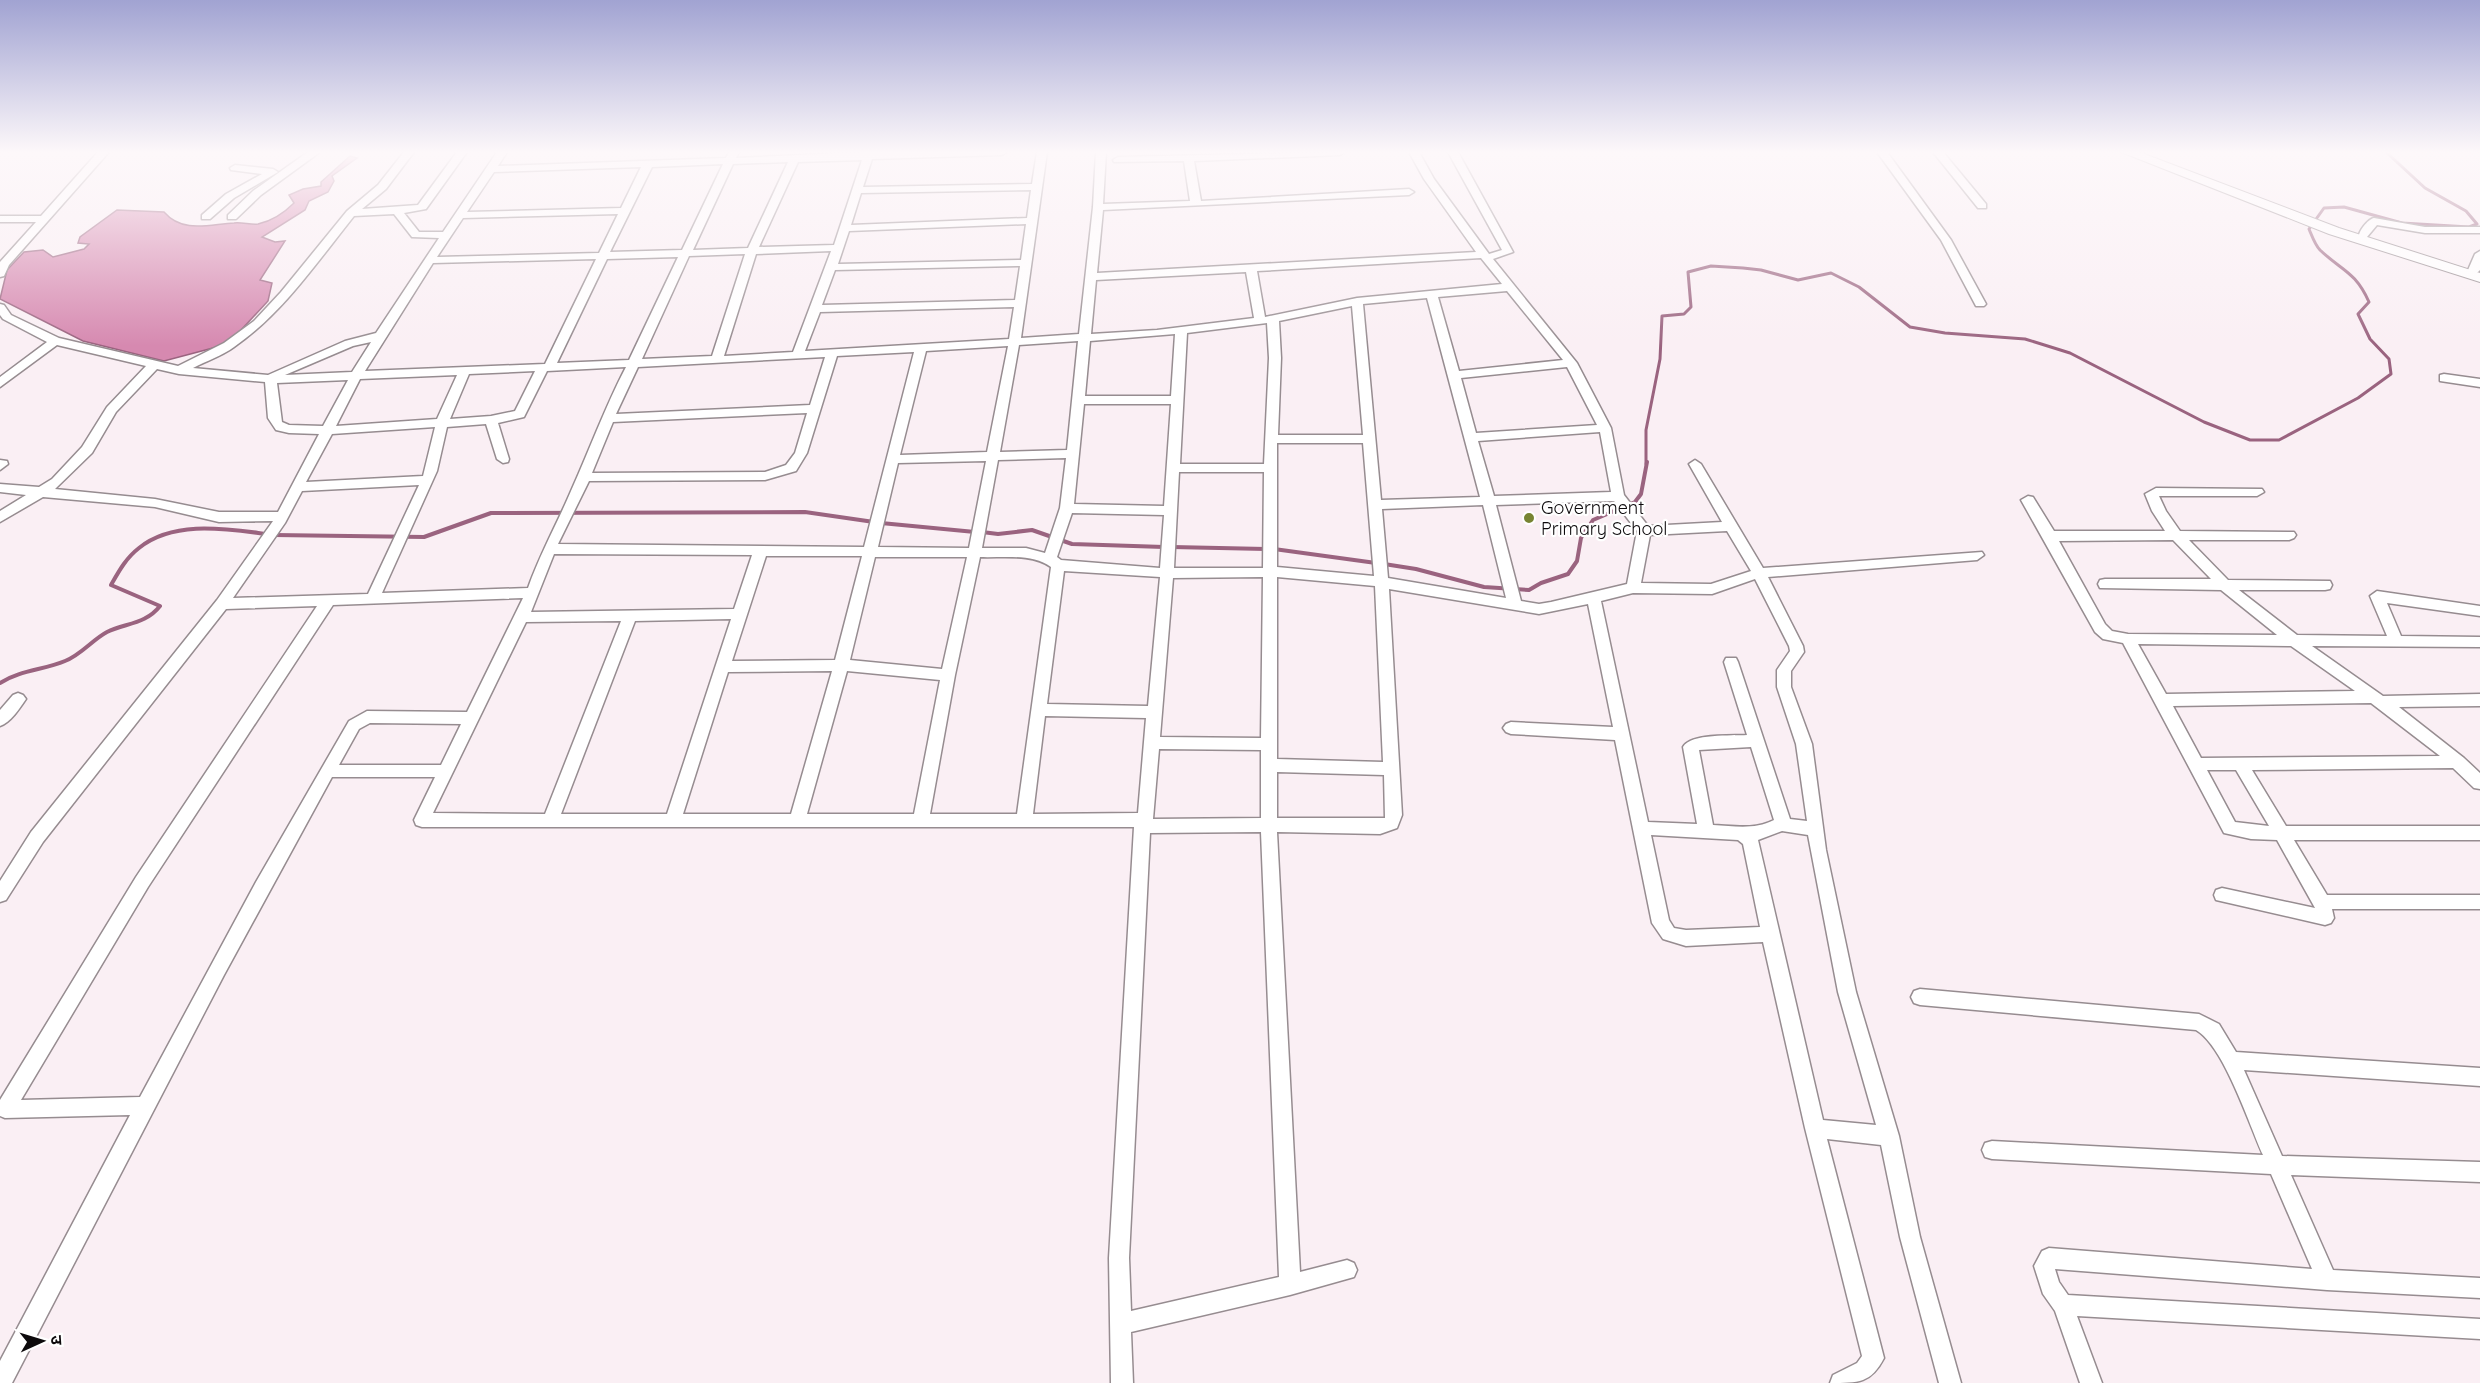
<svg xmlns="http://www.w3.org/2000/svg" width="2480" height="1383" font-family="Quicksand,'Noto Sans Devanagari',sans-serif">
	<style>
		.water { fill: #d689b0; stroke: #9a637f; stroke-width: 1.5 }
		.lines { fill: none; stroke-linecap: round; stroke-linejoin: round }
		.stream-far1 { stroke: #9a637f; stroke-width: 3 }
		.stream { stroke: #9a637f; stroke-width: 4 }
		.minor-casing { stroke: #968c90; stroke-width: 3 }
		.major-casing { stroke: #968c90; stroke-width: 2 }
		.minor { fill: #fff; fill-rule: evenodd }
		.major { fill: #fff; fill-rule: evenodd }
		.poi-dot { fill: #778432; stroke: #fff; stroke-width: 2 }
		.labels { text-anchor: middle; stroke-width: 4.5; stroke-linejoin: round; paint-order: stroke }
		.poi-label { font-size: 18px; fill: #0d0a0c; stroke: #fff; text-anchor: start }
	</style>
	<rect width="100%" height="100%" fill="#faeff4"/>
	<path class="water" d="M350 156 357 158 332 176 334 181 328 192 309 201 305 210 262 237 275 242 285 241 260 280 272 283 268 301 228 344 164 361 83 341 0 299 7 270 24 252 43 250 53 257 84 249 89 244 78 243 80 237 117 210 164 212C183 234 210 224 234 223 242 222 251 225 258 224 272 221 284 213 294 203L289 195 303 189 321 186V182Z"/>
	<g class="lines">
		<path class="stream-far1" d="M1646 464V430L1660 359 1662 316 1684 314 1691 307 1688 272 1711 266 1743 268 1761 270 1798 280 1831 273 1859 287 1910 327 1945 333 2025 339 2070 353 2204 422 2250 440H2279L2358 398 2391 374 2389 359 2370 339 2358 314 2369 302C2355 271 2342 271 2320 250 2315 245 2312 236 2309 229L2324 208 2344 207 2402 223 2469 227 2477 224 2466 211 2425 188 2386 152"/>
		<g class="stream">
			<path d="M881 523 975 532"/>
			<path d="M982 532 998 534 1032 530 1072 544 1164 547"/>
			<path d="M274 535 424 537 491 513 805 512 874 522"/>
			<path d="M1172 547 1266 549"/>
			<path d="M1274 549 1376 563"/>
			<path d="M1384 564 1416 569 1484 587 1529 590 1541 583 1568 574 1577 561 1581 538 1593 520 1635 502 1641 494 1647 462"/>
			<path d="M0 683C20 670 44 670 65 661 81 655 92 640 107 632 126 623 146 624 160 606L111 585C119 571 126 558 139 548 174 520 226 529 267 534"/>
		</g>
		<defs>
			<g id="minor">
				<path d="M98 152H109L9 265 4 276 0 277V262L36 222H0V216H41Z"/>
				<path d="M308 152H320L261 195 236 219H228V215L253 191Z"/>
				<path d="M404 152H414L386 189 362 209 418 205 457 152H467L426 209 404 213 419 232H443L497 152H507L498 166 726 158 729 152H739L736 158 864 152H1007L1002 155 872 159 863 187 1032 184 1037 152H1047L1021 338 1079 334 1093 207 1096 152H1106L1103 204 1190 201 1184 161 1114 162 1113 160 1118 157 1345 152 1340 155 1194 161 1201 201 1409 189 1414 192 1409 195 1103 210 1097 273 1476 252 1424 179 1409 152H1419L1434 179 1489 254 1502 250 1448 152H1458L1513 252 1493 259 1577 363 1611 428 1624 495 1648 526 1722 522 1689 464 1695 460 1701 464 1763 568 1982 552 1984 555 1977 560 1768 577 1803 646 1804 652 1791 671V687L1812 744 1826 850 1856 992 1899 1136 1920 1237 1961 1383H1939L1900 1237 1881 1145 1827 1139 1884 1358C1871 1383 1859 1383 1830 1383L1833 1375 1857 1363 1862 1356 1805 1128 1763 942 1686 946 1663 939 1652 923 1615 740 1511 734 1506 732 1503 728 1506 724 1511 722 1613 727 1588 604 1539 614 1389 589 1402 815 1397 828 1380 834 1277 832 1300 1272 1347 1260 1354 1263 1357 1270 1354 1277 1290 1295 1131 1332 1133 1383H1111L1109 1258 1134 827H422L416 825 414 820 435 777H332L224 975 12 1383H0V1361L130 1115 5 1118 0 1116V1100L136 877 317 606 226 609 43 842 6 900 0 902V881L31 832 217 600 273 521 219 522 155 507 43 497 0 522V511L26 495 0 492V484L39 487 52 479 82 447 107 407 146 366 57 345 0 387V377L47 342 3 319 0 315V304L4 305 11 315 59 338 178 366 224 343 254 321 281 292 347 211 378 185ZM862 160 834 245 759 247 798 162ZM788 162 748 248 693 250 733 164ZM723 164 682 250 610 252 652 167ZM641 167 621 208 467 212 494 172ZM1031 190 1027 218 851 225 861 193ZM394 214 412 237 439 238 376 333 345 341 268 375 193 368C206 361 222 356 234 347 283 313 317 262 354 216ZM618 214 599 253 437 257 463 218ZM1026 224 1021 260 838 264 849 231ZM831 251 793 352 724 356 756 254ZM745 254 712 356 642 359 689 256ZM678 257 629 360 557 363 607 259ZM1481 258 1502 284 1357 298 1265 317 1257 271ZM596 259 545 364 365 371 433 263ZM1020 266 1015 300 822 305 835 270ZM1246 272 1254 318 1157 330 1091 334 1096 280ZM1507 291 1563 360 1459 371 1438 297ZM1427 298 1480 497 1381 500 1363 304ZM1352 306 1363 435H1278L1281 358 1279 321ZM1014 307 1009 339 805 351 820 312ZM1267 323 1269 358 1264 464H1180L1187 333ZM1175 334 1171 396H1085L1090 341ZM1078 341 1067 450 1000 452 1019 345ZM371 342 352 372 285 375 353 346ZM1008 346 987 452 900 455 926 351ZM914 352 864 547 558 544 589 481 765 480 796 471 807 453 837 356ZM825 357 810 405 616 414 638 367ZM626 367C605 407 590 449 571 491 557 524 540 554 528 588L382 593 437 471 447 427 486 424 497 459 503 463 508 462 509 459 498 423 524 417 547 371ZM1567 367 1597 425 1476 433 1461 378ZM157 369 179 374 265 382 268 418 276 430 289 433 319 434 278 512H219L155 499 55 489 92 453 116 412ZM535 371 515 411 491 416 450 419 469 374ZM457 375 437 419 336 426 360 379ZM348 380 323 426 289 425 282 422 277 383ZM1084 404H1171L1164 506 1074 504ZM807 413 795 453 786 465 765 472 592 473 613 422ZM435 427 423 476 306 482 332 434ZM1600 432 1611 492 1494 496 1478 441ZM1277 443H1363L1374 576 1277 567ZM1066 458 1060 508 1045 553 1026 548H982L998 460ZM986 461 969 548 878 547 898 463ZM1179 472H1264L1263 568H1174ZM419 485 368 594 233 598 285 523 302 491ZM1614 501 1637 531 1627 584 1551 602 1539 604 1521 601 1496 505ZM1483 505 1506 598 1388 578 1382 509ZM1072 513 1164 515 1160 568 1061 560 1057 557ZM1727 531 1751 571 1711 584 1641 583 1650 535ZM554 554 752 555 734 609 531 612ZM766 556H862L835 660 732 661ZM875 557H967L942 669 850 660ZM980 557C1002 558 1032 553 1051 567L1017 814H930L955 675ZM1064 571 1160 577 1148 706 1047 704ZM1263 577 1261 738 1160 737 1173 578ZM1277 577 1375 586 1383 762 1277 759ZM1755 579 1789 646 1790 651 1777 670V687L1796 744 1807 821 1790 819 1738 662 1736 658H1726L1724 662 1747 735C1732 736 1691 733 1683 747L1697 824 1648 822 1601 601 1633 593 1712 594ZM523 598 467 712 367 711 349 721 256 882 140 1097 21 1100 148 887 333 605ZM731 619 667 814H561L635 621ZM621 621 545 814 433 813 526 622ZM832 671 791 814H683L728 672ZM847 671 940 680 914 814H807ZM1045 716 1146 718 1138 813 1033 814ZM370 723 461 724 441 765H339L359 729ZM1751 747 1774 820C1754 830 1735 826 1713 825L1699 750ZM1159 749 1261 750V818L1153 819ZM1277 772 1384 775 1385 818H1277ZM1782 831 1808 835 1838 992 1876 1125 1823 1120 1758 840ZM1261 832 1279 1277 1131 1311 1129 1258 1150 833ZM1651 835 1738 840 1743 844 1760 927 1686 930 1674 928 1669 920Z"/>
				<path d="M1877 152H1887L1951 240 1986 304 1984 306H1976L1941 240Z"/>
				<path d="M1933 152H1943L1986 204V208H1978Z"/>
				<path d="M235 165 273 169 278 172 234 198 210 219H202V215L226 194 262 174 231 170 230 168Z"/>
				<path d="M2374 218 2425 227H2480V233H2425L2377 225 2367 237H2359C2358 232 2368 219 2374 218Z"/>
				<path d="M2480 251V270L2478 272H2470L2468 270 2475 254Z"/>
				<path d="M2444 374 2480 379V387L2440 381V375Z"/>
				<path d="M0 460 7 461 8 464 0 470Z"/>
				<path d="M2156 488 2262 489 2264 492 2257 496H2159L2166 511 2180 531 2294 532 2296 535 2294 538 2289 540H2189L2228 580 2330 581 2332 585 2330 589 2325 590H2239L2297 635 2387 636 2370 596 2377 591 2480 606V616L2387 603 2401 636 2480 637V647L2312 646 2383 696 2480 694V706L2399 707 2464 758 2480 773V789L2474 788 2453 768 2252 770 2286 826H2480V840H2294L2327 895H2480V909H2332L2334 918 2331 923 2325 925 2216 900 2214 895 2216 890 2222 888 2315 908 2277 840 2251 839 2224 833 2123 643 2103 639 2095 632 2021 500 2028 496 2033 497 2054 531H2165L2152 511 2145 494ZM2173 540 2211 579H2105L2100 580 2098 584 2100 588 2221 590 2277 635 2128 634 2112 631 2105 624 2059 541ZM2138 644 2291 646 2355 691 2166 694ZM2371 703 2440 756 2201 758 2173 706ZM2207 770H2236L2269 826 2235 822Z"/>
				<path d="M18 693 23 695 26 699C20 708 10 723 0 726V710L13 695Z"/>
				<path d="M1920 989 2199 1014 2219 1024 2236 1052 2480 1068V1086L2244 1070 2282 1156 2480 1162V1182L2291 1175 2333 1270 2480 1278V1298L2327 1290 2055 1269 2059 1282 2068 1295 2480 1319V1339L2077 1316 2102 1383H2080L2055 1311 2043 1294 2034 1266 2042 1251 2049 1248 2312 1269 2271 1174 1992 1159 1985 1157 1982 1150 1985 1143 1992 1141 2263 1155C2249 1124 2224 1046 2196 1030L1920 1005 1914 1003 1911 997 1914 991Z"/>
			</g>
			<path id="major" d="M2121 152H2139L2339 228 2480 273V282L2329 234Z"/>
		</defs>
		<use href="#minor" class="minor-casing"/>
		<use href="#major" class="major-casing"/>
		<use href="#minor" class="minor"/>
		<use href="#major" class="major"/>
	</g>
	<linearGradient id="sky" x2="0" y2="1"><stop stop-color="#a1a3d2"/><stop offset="0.44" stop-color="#fdf8fa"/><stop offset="1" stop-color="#fdf8fa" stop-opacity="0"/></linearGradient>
	<rect width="2480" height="346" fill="url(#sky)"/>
	<circle class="poi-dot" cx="1529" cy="518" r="6"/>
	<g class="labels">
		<g class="poi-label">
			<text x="1541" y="514">Government<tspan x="1541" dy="21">Primary School</tspan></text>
		</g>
	</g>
	<g transform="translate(42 1341) rotate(86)" stroke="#ffffff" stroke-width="4.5" paint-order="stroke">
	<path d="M0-4.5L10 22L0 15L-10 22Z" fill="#0d0a0c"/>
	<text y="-9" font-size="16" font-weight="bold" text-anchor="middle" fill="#0d0a0c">उ</text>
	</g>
</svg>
